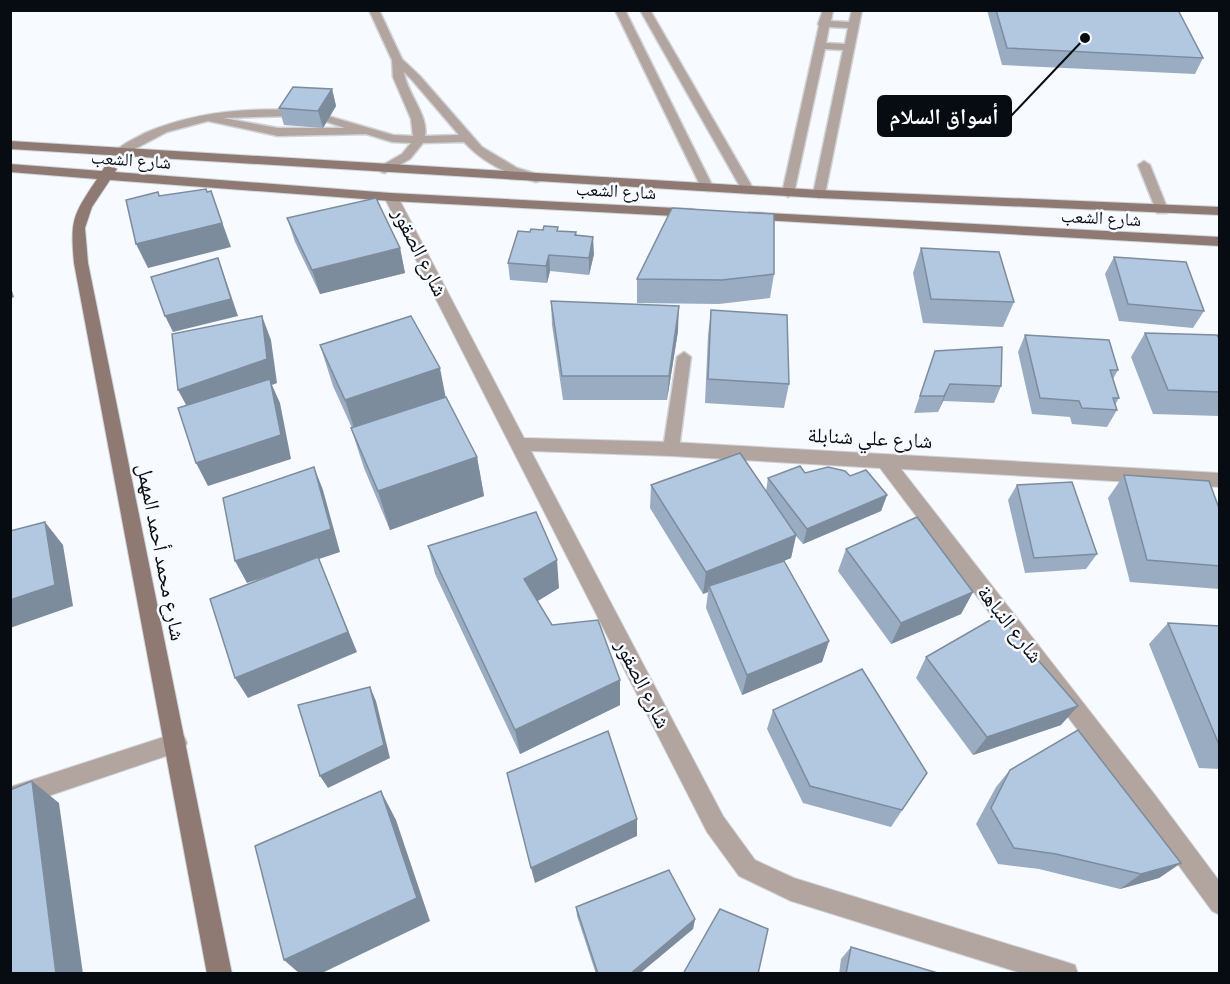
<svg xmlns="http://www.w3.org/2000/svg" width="1230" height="984" font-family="'Titillium Web','Noto Naskh Arabic',sans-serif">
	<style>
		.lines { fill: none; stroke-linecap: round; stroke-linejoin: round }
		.lane-casing { stroke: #d0d4d8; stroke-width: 3 }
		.street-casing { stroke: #d0d4d8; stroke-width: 2 }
		.secondary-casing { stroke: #d0d4d8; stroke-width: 2 }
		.lane { fill: #b2a49e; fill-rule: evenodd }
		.street { fill: #b2a49e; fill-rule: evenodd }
		.secondary { fill: #8f7a73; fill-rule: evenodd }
		.wall { fill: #99acc1 }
		.shaded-wall { fill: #7d8c9d }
		.building { fill: #b2c8e0; stroke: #7d8c9d; stroke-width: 1.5 }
		.labels { text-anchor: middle; stroke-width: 5; stroke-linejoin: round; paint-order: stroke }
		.far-street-label { font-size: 18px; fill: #060c12; stroke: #f7fafe }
		.street-label { font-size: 21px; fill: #060c12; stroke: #f7fafe }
		.leader { fill: none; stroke: #060c12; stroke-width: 2 }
		.callout-dot { fill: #060c12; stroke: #f7fafe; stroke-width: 2 }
		.callout { fill: #060c12; stroke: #060c12; stroke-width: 2 }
		.callout-label { font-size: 22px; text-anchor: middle; font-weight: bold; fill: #fff }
	</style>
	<rect width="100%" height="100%" fill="#f7fafe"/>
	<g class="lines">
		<defs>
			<g id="lane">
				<path d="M369 10H379L402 59 420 76 482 147 517 168 540 175 542 178 540 181 536 182C509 175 483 163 464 142L423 143 410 159 385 173 381 172V166L402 154 411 143 392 142 366 134 278 136 208 121 167 132 127 153 123 154 117 150C124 143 136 138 145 133 192 113 240 108 291 110L297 113 291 116 223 118 278 128H345L324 121V117L328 116 393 135 413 136 411 119 393 77 392 60ZM404 72 412 80 459 135 425 136C429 115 407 94 404 72Z"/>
				<path d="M615 10H625L713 187 711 190 707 191 701 187Z"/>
				<path d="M640 10H650L754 190 752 193H744L742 190Z"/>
				<path d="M823 10H833L831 21 849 22 852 10H862L825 194 819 198 813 194 843 50 825 49 794 193 788 197 782 193 819 26 818 24ZM829 27 848 28 845 44 826 43Z"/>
				<path d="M1144 161 1150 165 1168 210 1167 213H1157L1156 210 1138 165Z"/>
				<path d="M684 352 691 357 679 449 677 453H665L663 449 677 357Z"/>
			</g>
			<g id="street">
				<path d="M391 193 398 197 524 438 671 442 1220 473V487L901 469 1155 795 1220 882V915L1212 911 1139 811 880 468 671 456 531 451 723 816 755 860 794 878 1066 962 1075 965 1078 974H1024L791 901 739 876 707 832 384 197Z"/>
				<path d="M176 733 184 736 187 743 184 750 10 809V787Z"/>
			</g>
			<g id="secondary">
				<path d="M10 141 819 190 1220 207V215L819 198 10 149Z"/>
				<path d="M10 164 102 171 105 166 110 165 117 169 115 172 391 193 694 209 701 213 694 217 391 201 110 180 92 207 85 228 88 263 232 974H207L74 263C70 219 73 215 97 179L10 172Z"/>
				<path d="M749 212 1220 237V246L744 219 742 216Z"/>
			</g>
		</defs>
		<use href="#lane" class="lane-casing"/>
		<use href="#street" class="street-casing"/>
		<use href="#secondary" class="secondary-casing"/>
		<use href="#lane" class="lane"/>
		<use href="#street" class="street"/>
		<use href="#secondary" class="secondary"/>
	</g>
	<g class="wall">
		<path d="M987 10H1178L1203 58 1195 74 1002 65Z"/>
		<path d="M332 89 336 106 323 128 284 125 279 108Z"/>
		<path d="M287 218 400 248 405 273 320 294 295 242Z"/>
		<path d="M558 227V231L576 232 577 236 594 254 589 275 550 271 547 283 510 280 508 263 530 232Z"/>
		<path d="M921 248 1014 302 1003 327 923 323 913 273Z"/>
		<path d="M1114 257 1204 311 1193 328 1119 321 1105 274Z"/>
		<path d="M774 274 770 298 719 304 637 303V279Z"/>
		<path d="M551 301 678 331 667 400H563L552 325Z"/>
		<path d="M711 310 789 384 784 408 705 403 708 335Z"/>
		<path d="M1145 333 1220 340V416L1153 414 1131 357Z"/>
		<path d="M1025 335 1118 370 1113 379 1119 398 1115 405 1117 410 1107 427 1072 424 1070 417 1032 414 1018 352Z"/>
		<path d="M320 345 445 397 477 457 484 496 390 530 364 468 351 428H352L333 386Z"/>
		<path d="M935 351 1001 386 994 403 943 401 938 412 914 413Z"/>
		<path d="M805 473 850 476 887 495 881 511 803 544 796 536 791 558 778 563 829 641 822 662 742 695 706 608 708 592 703 594 650 508 651 485 766 491 768 478Z"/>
		<path d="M1124 475 1220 511 1219 589 1130 582 1108 498Z"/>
		<path d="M1017 485 1097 554 1086 569 1025 573 1008 500Z"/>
		<path d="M428 546 559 588 537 601 552 625 620 680V705L520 754 435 574Z"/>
		<path d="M846 549 973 592 961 614 891 644 838 571Z"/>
		<path d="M1168 623 1220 626V769L1199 768 1149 644Z"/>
		<path d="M926 657 1061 725 973 755 916 678Z"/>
		<path d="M773 710 927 773 891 827 803 803 767 729Z"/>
		<path d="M1010 770 1181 863 1159 878 1120 889 1039 869 998 864 976 824 996 787Z"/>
		<path d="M576 907 695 919 693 929 639 974H596L577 916Z"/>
		<path d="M851 947 941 974H839L841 959Z"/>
	</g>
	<g class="shaded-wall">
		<path d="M332 89 336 106 323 128 318 111Z"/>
		<path d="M211 191 231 247 148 268 136 244Z"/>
		<path d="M593 237 594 254 589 275V258Z"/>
		<path d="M400 248 405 273 320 294 312 270Z"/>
		<path d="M549 255 550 271 547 283 546 266Z"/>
		<path d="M218 258 224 275 238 316 173 332 165 316Z"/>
		<path d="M10 284 14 297 10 299Z"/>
		<path d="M679 306 678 331 667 400 669 376Z"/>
		<path d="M262 316 271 340 277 383 272 385 280 403 291 459 208 486 196 463 191 414 178 390Z"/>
		<path d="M440 368 448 409 358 440 345 400Z"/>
		<path d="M950 384 943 401 938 412 944 396Z"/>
		<path d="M477 457 484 496 390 530 378 491Z"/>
		<path d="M314 467 323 490 340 552 319 559 357 652 248 698 235 678 319 559 247 583 235 561Z"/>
		<path d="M887 495 881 511 803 544 807 529Z"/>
		<path d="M45 522 63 545 73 606 10 628V600Z"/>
		<path d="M796 535 791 558 711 591 709 586 708 592 703 594 706 572Z"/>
		<path d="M557 560 559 588 528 607 524 579Z"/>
		<path d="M973 592 961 614 891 644 901 623Z"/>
		<path d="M829 641 822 662 742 695 747 675Z"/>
		<path d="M620 680V705L520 754 515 730Z"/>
		<path d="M370 687 376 701 390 758 328 788 320 776Z"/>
		<path d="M1078 706 1061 725 973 755 987 737Z"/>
		<path d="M32 781 59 803 83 974H56Z"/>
		<path d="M381 791 396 820 430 921 320 974H300L284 960Z"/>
		<path d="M637 819V836L535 883 531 868Z"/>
		<path d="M1181 863 1159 878 1120 889 1141 874Z"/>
		<path d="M695 919 693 929 639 974H630Z"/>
	</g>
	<g class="building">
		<path d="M996 10H1178L1203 58 1007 48Z"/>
		<path d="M293 87 332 89 318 111 279 108Z"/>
		<path d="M206 189 207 192 211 191 222 223 136 244 126 200 158 192 159 196Z"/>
		<path d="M376 198 400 248 312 270 287 218Z"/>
		<path d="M672 208 774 214V274L722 280 637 279Z"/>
		<path d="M544 226 558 227 557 231 576 232 575 235 593 237 589 258 549 255 546 266 508 263 518 231 530 232 531 229 543 230Z"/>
		<path d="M921 248 999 252 1014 302 931 299Z"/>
		<path d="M1114 257 1186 262 1204 311 1128 304Z"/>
		<path d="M218 258 231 299 165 316 151 277Z"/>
		<path d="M551 301 679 306 669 376H562Z"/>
		<path d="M711 310 787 315 789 384 708 379Z"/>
		<path d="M262 316 267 359 178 390 172 334Z"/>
		<path d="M411 316 440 368 345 400 320 345Z"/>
		<path d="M1145 333 1217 335 1220 340V392L1168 390Z"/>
		<path d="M1025 335 1109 340 1118 370H1110L1119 398H1113L1117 410 1082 408 1079 401 1040 398Z"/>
		<path d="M1002 347 1001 386 950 384 944 396H920L935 351Z"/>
		<path d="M270 379 281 435 196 463 178 408Z"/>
		<path d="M446 397 477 457 378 491 351 428Z"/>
		<path d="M740 453 796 535 706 572 651 485Z"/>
		<path d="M800 466 805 473 828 467 845 471 850 476 866 470 887 495 807 529 768 478Z"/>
		<path d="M314 467 331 529 235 561 223 498Z"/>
		<path d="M1124 475 1209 481 1220 511V566L1147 560Z"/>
		<path d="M1072 482 1097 554 1034 558 1017 485Z"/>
		<path d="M536 512 557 560 524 579 552 625 598 620 620 680 515 730 428 546Z"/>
		<path d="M917 517 973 592 901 623 846 549Z"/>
		<path d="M45 522 55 585 10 600V531Z"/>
		<path d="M318 557 348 632 235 678 210 599Z"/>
		<path d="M784 561 829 641 747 675 709 586Z"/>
		<path d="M999 615 1078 706 987 737 926 657Z"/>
		<path d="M1168 623 1220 626V747Z"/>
		<path d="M862 669 927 773 902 810 810 786 773 710Z"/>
		<path d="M370 687 384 745 320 776 298 705Z"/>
		<path d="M1078 730 1181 863 1141 874 1056 854 1014 848 991 808 1010 770Z"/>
		<path d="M608 731 637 819 531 868 507 773Z"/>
		<path d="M32 781 56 974H10V790Z"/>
		<path d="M381 791 417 898 284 960 255 846Z"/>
		<path d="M669 870 695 919 630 974H598L576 907Z"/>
		<path d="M720 909 768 929 758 974H683Z"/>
		<path d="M851 947 941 974H846Z"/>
	</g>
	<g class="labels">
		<g class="far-street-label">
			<text transform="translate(131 160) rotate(4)" y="6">شارع الشعب</text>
			<text transform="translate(616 191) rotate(3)" y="6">شارع الشعب</text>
			<text transform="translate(1101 218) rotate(3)" y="6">شارع الشعب</text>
		</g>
		<g class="street-label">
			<text transform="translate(420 252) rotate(63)" y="7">شارع الصقور</text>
			<text transform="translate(870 438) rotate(3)" y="7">شارع علي شنابلة</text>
			<text transform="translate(161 552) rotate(79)" y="7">شارع محمد أحمد المهمل</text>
			<text transform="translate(1010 624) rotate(52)" y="7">شارع النباهة</text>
			<text transform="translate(643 684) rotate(63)" y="7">شارع الصقور</text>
		</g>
	</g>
	<path class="leader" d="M1085 38L1011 116"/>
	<circle class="callout-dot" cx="1085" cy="38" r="6"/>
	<rect class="callout" x="878" y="96" width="133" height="40" rx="6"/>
	<g class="callout-label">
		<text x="944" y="124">أسواق السلام</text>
	</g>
	<rect width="1230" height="984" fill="none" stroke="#060c12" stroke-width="24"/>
</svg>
